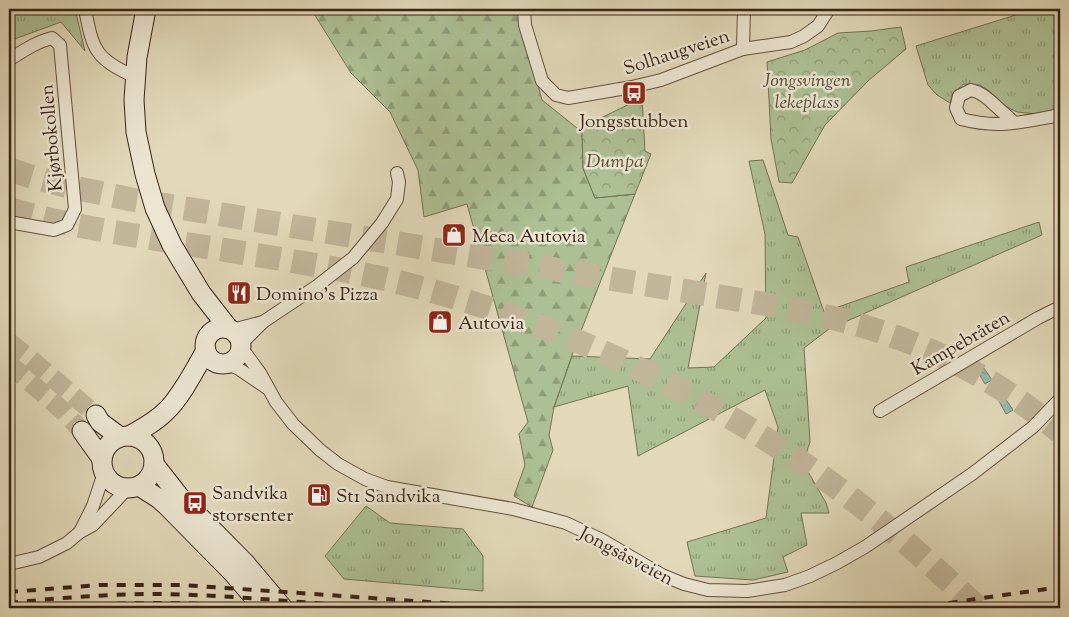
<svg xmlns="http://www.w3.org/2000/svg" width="1069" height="617" font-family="'Sorts Mill Goudy',serif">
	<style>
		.grass { fill: url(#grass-tufts); stroke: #747256 }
		.forest { fill: url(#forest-firs); stroke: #747256 }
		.park { fill: url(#park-crowns); stroke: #747256 }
		.water { fill: url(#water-ripples); stroke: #717e71 }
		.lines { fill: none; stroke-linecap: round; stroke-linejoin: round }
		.secondary-tunnel { stroke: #c1b59a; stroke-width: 19; stroke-dasharray: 19 9; stroke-linecap: butt }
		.highway-tunnel { stroke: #c1b59a; stroke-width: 24; stroke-dasharray: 24 12; stroke-linecap: butt }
		.street-casing { stroke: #655040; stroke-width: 14 }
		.secondary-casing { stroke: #3b2318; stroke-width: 21 }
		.street { stroke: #ece6d2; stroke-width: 12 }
		.secondary { stroke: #ece6d2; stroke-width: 19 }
		.rail { stroke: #3b2318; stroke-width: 4; stroke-dasharray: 9 9; stroke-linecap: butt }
		.labels { text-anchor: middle; stroke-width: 5; stroke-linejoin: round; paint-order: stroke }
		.street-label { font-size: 19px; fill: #3b2318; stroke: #ece6d2 }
		.park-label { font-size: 19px; font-style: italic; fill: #584a37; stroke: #ece6d2 }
		.poi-label { font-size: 19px; fill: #3b2318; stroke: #ece6d2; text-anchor: start }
	</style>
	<defs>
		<pattern id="grass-tufts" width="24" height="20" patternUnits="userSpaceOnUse" patternTransform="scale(1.25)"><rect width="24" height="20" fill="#adc095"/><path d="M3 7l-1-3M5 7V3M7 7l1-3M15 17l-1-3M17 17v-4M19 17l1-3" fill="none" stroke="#8e9c79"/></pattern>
		<pattern id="forest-firs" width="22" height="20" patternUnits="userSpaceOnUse" patternTransform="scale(1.25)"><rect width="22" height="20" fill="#adc095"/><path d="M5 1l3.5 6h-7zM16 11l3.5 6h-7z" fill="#8e9c79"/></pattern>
		<pattern id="park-crowns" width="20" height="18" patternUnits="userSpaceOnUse" patternTransform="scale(1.25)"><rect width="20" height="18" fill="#adc095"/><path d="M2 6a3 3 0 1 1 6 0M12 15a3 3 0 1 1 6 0" fill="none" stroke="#8e9c79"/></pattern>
		<pattern id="water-ripples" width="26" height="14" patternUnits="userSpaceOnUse" patternTransform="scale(1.25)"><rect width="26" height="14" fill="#95baad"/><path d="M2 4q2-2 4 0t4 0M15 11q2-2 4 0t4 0" fill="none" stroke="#7b978c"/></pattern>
	</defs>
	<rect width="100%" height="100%" fill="#e2d9ba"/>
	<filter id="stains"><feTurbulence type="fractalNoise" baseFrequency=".004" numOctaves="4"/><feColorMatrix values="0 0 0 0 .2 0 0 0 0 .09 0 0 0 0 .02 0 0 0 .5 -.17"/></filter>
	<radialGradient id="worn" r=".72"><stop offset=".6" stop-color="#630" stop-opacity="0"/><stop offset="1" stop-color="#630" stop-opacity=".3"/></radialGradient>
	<g class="grass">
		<path d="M9 9H75L85 51 61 22 9 41Z"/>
		<path d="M1035 9H1060V109L1037 114 1017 112 1003 105 989 91 980 85 964 84 953 93 950 103 937 95 928 85 916 46Z"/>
		<path d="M763 160 788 235 798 237 824 312 909 282 906 267 1039 222 1042 235 829 329 804 348 810 442 803 463 826 503 829 513H801L807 545 783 557 788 572 753 580 695 576 687 542 766 518 778 427 765 390 638 456 628 386 554 407 572 356 650 359 706 273 688 368 714 367 766 318 765 234 749 161Z"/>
		<path d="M366 506 390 523 463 529 483 556V591L344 579 325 556Z"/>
	</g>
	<path class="forest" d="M311 9H516L542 100 582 132 583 168 595 198 635 194 577 341 554 407 549 435 553 450 532 507 514 496 525 465 519 434 528 422 467 204 424 217 418 170 390 112 351 73Z"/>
	<g class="park">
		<path d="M901 27 906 49 869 80 825 125 792 183 779 182 771 139 767 62 805 50 838 33 871 31Z"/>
		<path d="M642 98 645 151 651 154 635 194 595 198 583 168 582 132 578 129Z"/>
	</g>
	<g class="water">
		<path d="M984 368 992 380 985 384 978 372Z"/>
		<path d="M1005 398 1013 410 1006 414 999 401Z"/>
	</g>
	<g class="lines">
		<g class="secondary-tunnel">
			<path d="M9 342 27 356 96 415"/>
			<path d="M9 364 62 410 82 431"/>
		</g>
		<g class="highway-tunnel">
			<path d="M9 169C49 184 92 191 134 200L771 305C813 313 856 322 896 337 956 358 1012 392 1060 432"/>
			<path d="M9 209C56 223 107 231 156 239 235 252 316 263 394 281 537 316 673 376 795 458 861 502 921 554 978 608"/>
		</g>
		<defs>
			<g id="street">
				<path d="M85 9C93 51 95 58 135 77"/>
				<path d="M524 9 525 25 542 81 556 95 568 98 632 87 661 80 743 49 791 42 804 36 818 26 829 9"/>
				<path d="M743 49 744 9"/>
				<path d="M9 60C23 51 36 42 52 38L60 45 75 209 67 225 54 230 9 222"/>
				<path d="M1014 123C1009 117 1003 113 997 107 988 99 983 93 971 90L959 96 956 108 961 119C999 129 1023 122 1060 115"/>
				<path d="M232 330 263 322"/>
				<path d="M241 344 263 322 317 286 353 258 382 223 397 199 399 182 397 173"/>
				<path d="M241 347 260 373 276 402 293 424 320 450 338 464 365 479 387 487 513 509 566 523 602 540 662 575 684 584 708 590 747 591 785 585 810 576 837 563 865 547 972 474 1033 427 1060 399"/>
				<path d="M226 363 239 369 267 388"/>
				<path d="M880 411 1038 318 1060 307"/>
				<path d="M80 532 93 506 104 473"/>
				<path d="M9 564 39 557 67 543 80 532 93 525 128 488"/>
			</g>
			<g id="secondary">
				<path d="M146 9 137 57 134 100 136 132 145 174 155 208 172 245 201 293 229 329"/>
				<circle cx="223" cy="346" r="18"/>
				<path d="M96 415 100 422 120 437"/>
				<path d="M82 431 102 459"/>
				<circle cx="128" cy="462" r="26"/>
				<path d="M129 436C142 429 155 422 165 412 180 399 196 368 206 350"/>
				<path d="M154 464 179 496 245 563 283 608"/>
				<path d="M139 486 158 498 167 506 233 573 263 608"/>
			</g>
		</defs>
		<use href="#street" class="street-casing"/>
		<use href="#secondary" class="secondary-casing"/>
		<use href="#street" class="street"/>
		<use href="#secondary" class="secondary"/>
		<g class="rail">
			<path d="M9 592 100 585H183L515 608"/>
			<path d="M9 603C58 598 107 594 157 594 231 595 306 603 380 608"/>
			<path d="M45 608C121 601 197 602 273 608"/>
			<path d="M913 608 1060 587"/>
		</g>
	</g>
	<defs>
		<symbol id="bus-square" viewBox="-11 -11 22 22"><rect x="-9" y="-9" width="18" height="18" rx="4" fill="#8f2418" stroke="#ece6d2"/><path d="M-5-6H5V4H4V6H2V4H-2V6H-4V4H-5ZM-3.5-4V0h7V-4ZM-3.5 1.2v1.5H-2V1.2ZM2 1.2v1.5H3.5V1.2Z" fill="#fff"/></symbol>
		<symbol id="shop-square" viewBox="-11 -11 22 22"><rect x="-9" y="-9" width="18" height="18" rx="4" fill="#8f2418" stroke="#ece6d2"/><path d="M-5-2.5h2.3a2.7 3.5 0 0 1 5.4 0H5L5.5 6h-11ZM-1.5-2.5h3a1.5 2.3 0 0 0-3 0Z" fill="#fff"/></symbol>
		<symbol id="restaurant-square" viewBox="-11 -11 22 22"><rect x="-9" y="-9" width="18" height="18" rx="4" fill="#8f2418" stroke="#ece6d2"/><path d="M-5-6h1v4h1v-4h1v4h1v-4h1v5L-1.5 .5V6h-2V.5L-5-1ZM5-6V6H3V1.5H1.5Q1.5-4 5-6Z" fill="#fff"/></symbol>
		<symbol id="fuel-square" viewBox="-11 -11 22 22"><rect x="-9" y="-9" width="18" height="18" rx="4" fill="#8f2418" stroke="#ece6d2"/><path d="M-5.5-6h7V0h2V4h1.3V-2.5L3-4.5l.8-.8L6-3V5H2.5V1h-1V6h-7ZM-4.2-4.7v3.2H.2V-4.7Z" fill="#fff"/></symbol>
	</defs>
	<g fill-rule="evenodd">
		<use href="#bus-square" x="620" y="79" width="28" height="28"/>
		<use href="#shop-square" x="440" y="221" width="28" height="28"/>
		<use href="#restaurant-square" x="225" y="279" width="28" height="28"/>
		<use href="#shop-square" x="426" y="308" width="28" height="28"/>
		<use href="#fuel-square" x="305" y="481" width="28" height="28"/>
		<use href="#bus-square" x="181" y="489" width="28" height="28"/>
	</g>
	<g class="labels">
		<g class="street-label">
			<text transform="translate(676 51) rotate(-18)" y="7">Solhaugveien</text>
			<text transform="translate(50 138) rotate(-95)" y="7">Kjørbokollen</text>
			<text transform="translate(960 342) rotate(-30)" y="7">Kampebråten</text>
			<text transform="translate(627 555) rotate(28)" y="7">Jongsåsveien</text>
		</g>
		<g class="park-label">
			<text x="807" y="86">Jongsvingen<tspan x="807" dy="22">lekeplass</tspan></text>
			<text x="615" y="167">Dumpa</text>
		</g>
		<g class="poi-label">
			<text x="634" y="127" text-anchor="middle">Jongsstubben</text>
			<text x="472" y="242">Meca Autovia</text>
			<text x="256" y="300">Domino's Pizza</text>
			<text x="458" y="329">Autovia</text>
			<text x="212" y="499">Sandvika<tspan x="212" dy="22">storsenter</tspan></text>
			<text x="336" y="502">St1 Sandvika</text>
		</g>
	</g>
	<rect width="1069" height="617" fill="none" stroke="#e2d9ba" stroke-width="30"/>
	<rect x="10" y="10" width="1049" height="597" fill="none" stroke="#3b2318" stroke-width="2.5"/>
	<rect x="15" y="15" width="1039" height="587" fill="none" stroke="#3b2318"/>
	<rect width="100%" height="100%" filter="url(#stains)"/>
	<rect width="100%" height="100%" fill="url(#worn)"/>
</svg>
